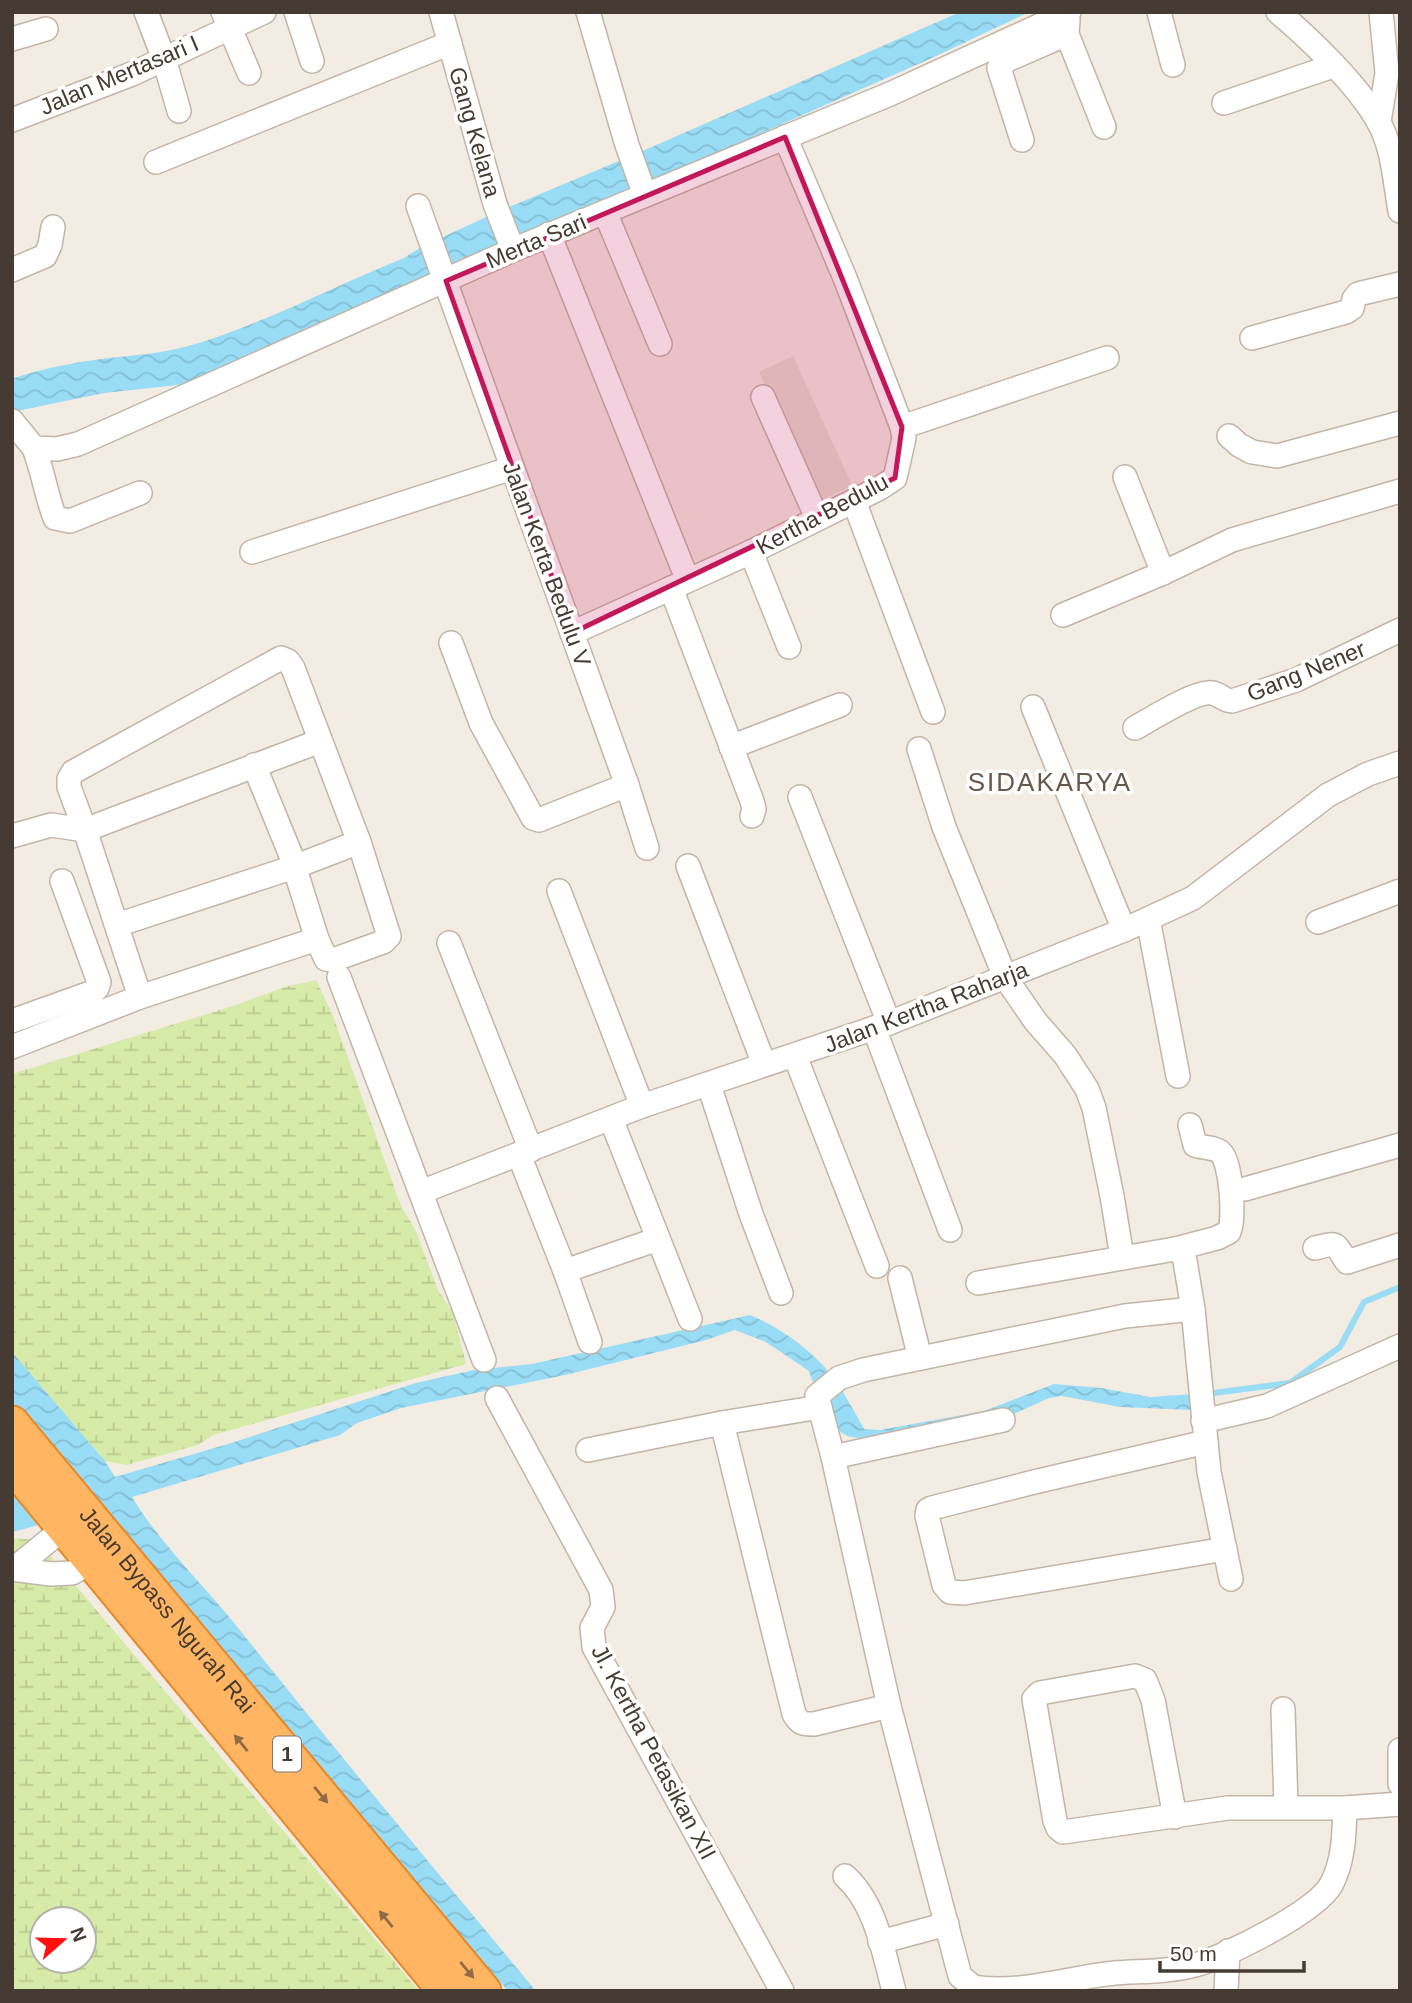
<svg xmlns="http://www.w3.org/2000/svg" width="1412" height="2003" font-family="Arial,sans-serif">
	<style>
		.residential { fill: #e7ddd0 }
		.wetland { fill: url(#wetland-marsh); fill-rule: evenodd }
		.water { fill: url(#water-waves) }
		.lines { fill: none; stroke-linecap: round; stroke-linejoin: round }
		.stream { stroke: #98dcf6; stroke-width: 6 }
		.river { stroke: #98dcf6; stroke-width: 35 }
		.minor-casing { stroke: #c2b5a7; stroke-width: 26 }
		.highway-casing { stroke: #ea8725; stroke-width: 37 }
		.minor { stroke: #fff; stroke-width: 23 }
		.highway { stroke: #ffb561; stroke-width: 33 }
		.oneway { fill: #8f6c45 }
		.marked { fill: #c2185b; fill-opacity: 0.2; stroke: #c2185b; stroke-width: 5; stroke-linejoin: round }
		.labels { text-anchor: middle; stroke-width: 7; stroke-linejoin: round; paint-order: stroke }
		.shield { fill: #fff; stroke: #7d7670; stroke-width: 2 }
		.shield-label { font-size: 21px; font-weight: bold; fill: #453b32 }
		.street-label { font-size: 23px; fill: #453b32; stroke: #fff }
		.quarter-label { font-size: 26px; letter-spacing: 2px; fill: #695749; stroke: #fff }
	</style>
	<defs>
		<pattern id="wetland-marsh" width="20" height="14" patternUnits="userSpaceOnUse" patternTransform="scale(1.75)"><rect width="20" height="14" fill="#d6eba7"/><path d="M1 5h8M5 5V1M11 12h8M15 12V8" fill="none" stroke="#b9ca90"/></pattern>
		<pattern id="water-waves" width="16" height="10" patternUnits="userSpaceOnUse" patternTransform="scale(1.75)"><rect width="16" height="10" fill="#98dcf6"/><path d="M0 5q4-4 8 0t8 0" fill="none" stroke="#84bed3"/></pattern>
	</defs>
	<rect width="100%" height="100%" fill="#f3ece2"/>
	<path class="residential" d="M793 356 852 485 820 501 759 372Z"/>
	<g class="wetland">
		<path d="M316 980 333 1016 401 1206 415 1229 438 1290 453 1313 466 1364 213 1435 198 1445 127 1465 105 1461 12 1352V1074L233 1006 285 987Z"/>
		<path d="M12 1538 37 1540 419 1991H12ZM42 1919H84V1961H42Z"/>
	</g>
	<g class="water">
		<path d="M960 12H1029L934 57 662 177 263 348 196 383 104 393 12 412V379L14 378C38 370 62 365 87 361 126 355 164 355 202 342 271 320 337 285 404 258L421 247 495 213 645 150Z"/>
		<path d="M750 1315C782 1328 816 1353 836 1381 846 1396 855 1413 864 1429L880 1430 984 1411 1054 1384 1101 1388 1150 1397 1194 1394 1193 1410 1120 1407 1062 1396 1049 1398 1016 1413 992 1421 862 1439 847 1436 835 1428 822 1407 809 1371 766 1342 735 1330 706 1340 565 1375 401 1408 357 1423 340 1435 132 1497C161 1545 204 1585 239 1629 336 1751 436 1871 536 1991H508L462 1940 81 1480 12 1401V1352L105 1461 115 1477 228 1444 416 1383 474 1370 532 1364Z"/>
	</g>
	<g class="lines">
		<path class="stream" d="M1206 1394 1290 1383 1340 1347 1364 1302 1400 1287"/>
		<path class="river" d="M12 1514 72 1498"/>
		<defs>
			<g id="minor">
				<path d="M146 12 164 59 179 111"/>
				<path d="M223 12 249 73"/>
				<path d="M296 12 312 61"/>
				<path d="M441 12 495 204 513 250"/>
				<path d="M588 12 627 145 645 195"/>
				<path d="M1159 12 1173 65"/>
				<path d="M1278 12C1311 40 1357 84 1378 121 1393 146 1395 183 1400 211"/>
				<path d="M1068 20 1067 34 1104 127"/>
				<path d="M12 39 46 29"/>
				<path d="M1224 103 1333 66"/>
				<path d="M12 120 132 74 264 12"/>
				<path d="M1379 122 1387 73 1381 12"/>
				<path d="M1022 140 999 68 1007 60 1067 34"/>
				<path d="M156 162 450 43"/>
				<path d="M418 206 627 785 647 848"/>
				<path d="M605 212 660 344"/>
				<path d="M549 234 684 571"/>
				<path d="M12 270 45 256 50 245 53 227"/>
				<path d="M1252 338 1346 312 1352 308 1354 299 1358 294 1400 284"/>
				<path d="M763 397 817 518"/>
				<path d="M12 421 34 448 57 449 78 444 513 250 890 94 1069 12"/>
				<path d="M902 427 1107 358"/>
				<path d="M1229 436 1239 445 1252 452 1277 456 1400 423"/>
				<path d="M34 448C43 471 46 495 55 518L70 521 140 493"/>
				<path d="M1125 477 1163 573"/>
				<path d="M854 501 933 712"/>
				<path d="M252 552 512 468"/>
				<path d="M751 552 789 647"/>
				<path d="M671 588 752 801 754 809 752 816"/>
				<path d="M1063 615 1163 573 1232 540 1400 491"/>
				<path d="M572 633 751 552 880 488 895 478 904 438 902 427 845 278 785 137"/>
				<path d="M451 643 481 723 533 818 539 820 627 785"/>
				<path d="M1033 707 1124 930"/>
				<path d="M1135 728C1149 720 1197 690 1212 693 1220 694 1224 701 1232 701L1296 680 1400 630"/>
				<path d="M731 747 840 705"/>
				<path d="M919 749 944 827 1005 977 1036 1022 1065 1055 1087 1089 1094 1108 1112 1196 1122 1257"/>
				<path d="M800 797 889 1023"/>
				<path d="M12 836 51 825 85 830 320 741"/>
				<path d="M688 866 764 1064"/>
				<path d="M559 891 642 1106"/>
				<path d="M1148 919 1178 1076"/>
				<path d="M1318 922 1400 891"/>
				<path d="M117 925 294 867 359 842"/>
				<path d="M449 943 531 1150"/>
				<path d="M339 977 484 1360"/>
				<path d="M140 997 85 830 69 787V779L73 772 281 658 288 661 293 668 359 842 389 936 383 942 333 960 326 959 317 939 290 853 254 765"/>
				<path d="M12 1021 93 992 97 988 99 982 62 881"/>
				<path d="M874 1028 950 1230"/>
				<path d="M12 1047 140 997 317 939"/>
				<path d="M795 1056 877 1266"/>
				<path d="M709 1085 751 1214 781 1293"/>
				<path d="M611 1119 690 1319"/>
				<path d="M519 1155 565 1271 590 1342"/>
				<path d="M1245 1189 1400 1145"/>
				<path d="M421 1192 642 1106 889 1023 1124 930 1193 898 1328 795 1368 774 1400 763"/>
				<path d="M1315 1248C1339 1242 1334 1243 1347 1262L1400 1245"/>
				<path d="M1175 1249 1182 1253 1185 1261 1193 1309 1209 1472 1231 1579"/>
				<path d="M565 1271 658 1239"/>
				<path d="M900 1278 920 1358"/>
				<path d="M978 1283 1175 1249 1217 1238 1229 1232C1235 1218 1231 1166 1222 1154 1217 1147 1203 1148 1195 1145L1190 1125"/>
				<path d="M1193 1309 1125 1316 863 1370 839 1378 817 1396 833 1457 889 1706 960 1976 973 1987C1018 1995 1071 1977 1115 1973 1142 1971 1169 1972 1195 1965 1227 1956 1314 1913 1331 1885 1344 1861 1344 1834 1345 1808"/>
				<path d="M497 1398 601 1590 603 1607 592 1628 594 1647 782 1991"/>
				<path d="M1203 1421 1267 1406 1400 1346"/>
				<path d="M722 1423 794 1714C800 1724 803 1724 814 1724L889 1706"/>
				<path d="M1206 1442 1034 1482 932 1508 928 1510 927 1516 944 1585 950 1592 964 1593 1225 1549"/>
				<path d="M588 1450 722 1423 820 1407"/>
				<path d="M833 1457 1003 1420"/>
				<path d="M12 1569 51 1574 72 1573 93 1561"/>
				<path d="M14 1569 64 1528"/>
				<path d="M1283 1709 1286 1807"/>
				<path d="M1400 1750V1784"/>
				<path d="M1175 1817 1153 1700 1145 1680 1135 1676 1040 1693 1034 1699 1055 1821 1058 1828 1063 1832 1228 1808H1345L1400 1804"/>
				<path d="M845 1876C876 1904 883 1951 894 1991"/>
				<path d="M880 1942 947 1924"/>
				<path d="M1226 1991 1228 1951"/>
			</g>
			<g id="highway">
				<path id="s1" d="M12 1423 484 1991"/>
				<path d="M12 1465 445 1991"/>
			</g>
		</defs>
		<use href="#minor" class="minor-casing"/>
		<use href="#highway" class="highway-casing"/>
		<use href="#minor" class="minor"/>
		<use href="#highway" class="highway"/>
	</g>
	<defs><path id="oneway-solid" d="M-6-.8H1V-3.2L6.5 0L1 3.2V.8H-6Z" transform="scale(1.75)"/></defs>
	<g class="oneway">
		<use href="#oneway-solid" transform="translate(241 1743) rotate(-129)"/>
		<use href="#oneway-solid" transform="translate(321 1795) rotate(50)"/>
		<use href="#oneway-solid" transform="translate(386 1919) rotate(-129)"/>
		<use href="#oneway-solid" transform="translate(467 1970) rotate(50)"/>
	</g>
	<path class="marked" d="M785 137 902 427 895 478 572 633 446 281Z"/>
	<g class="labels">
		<rect class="shield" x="273" y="1736.5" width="28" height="35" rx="5"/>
		<g class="shield-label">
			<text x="287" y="1761">1</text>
		</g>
		<g class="street-label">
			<text transform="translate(119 75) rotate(-23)" y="8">Jalan Mertasari I</text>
			<text transform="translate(475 132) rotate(74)" y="8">Gang Kelana</text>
			<text transform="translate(536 241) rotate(-23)" y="8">Merta Sari</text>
			<text transform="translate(822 514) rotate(-28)" y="8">Kertha Bedulu</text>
			<text transform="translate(547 564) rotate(70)" y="8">Jalan Kerta Bedulu V</text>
			<text transform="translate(1306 671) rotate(-22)" y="8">Gang Nener</text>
			<text transform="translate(926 1007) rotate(-21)" y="8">Jalan Kertha Raharja</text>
			<text dy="8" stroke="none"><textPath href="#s1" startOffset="243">Jalan Bypass Ngurah Rai</textPath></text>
			<text transform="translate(654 1752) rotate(62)" y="8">Jl. Kertha Petasikan XII</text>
		</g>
		<g class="quarter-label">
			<text x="1050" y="791">SIDAKARYA</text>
		</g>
	</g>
	<rect width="1412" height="2003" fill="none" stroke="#453b32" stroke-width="28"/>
	<g transform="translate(63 1940) rotate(70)"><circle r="33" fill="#ffffff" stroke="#b5b1ad" stroke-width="2"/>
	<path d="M0-5L12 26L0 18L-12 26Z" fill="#ff110d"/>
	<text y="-10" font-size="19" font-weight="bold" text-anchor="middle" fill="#453b32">N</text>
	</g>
	<path d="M1160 1961v10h144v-10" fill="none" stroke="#453b32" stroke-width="3.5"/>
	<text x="1170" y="1961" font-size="21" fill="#453b32" stroke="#ffffff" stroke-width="5" paint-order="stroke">50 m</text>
</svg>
